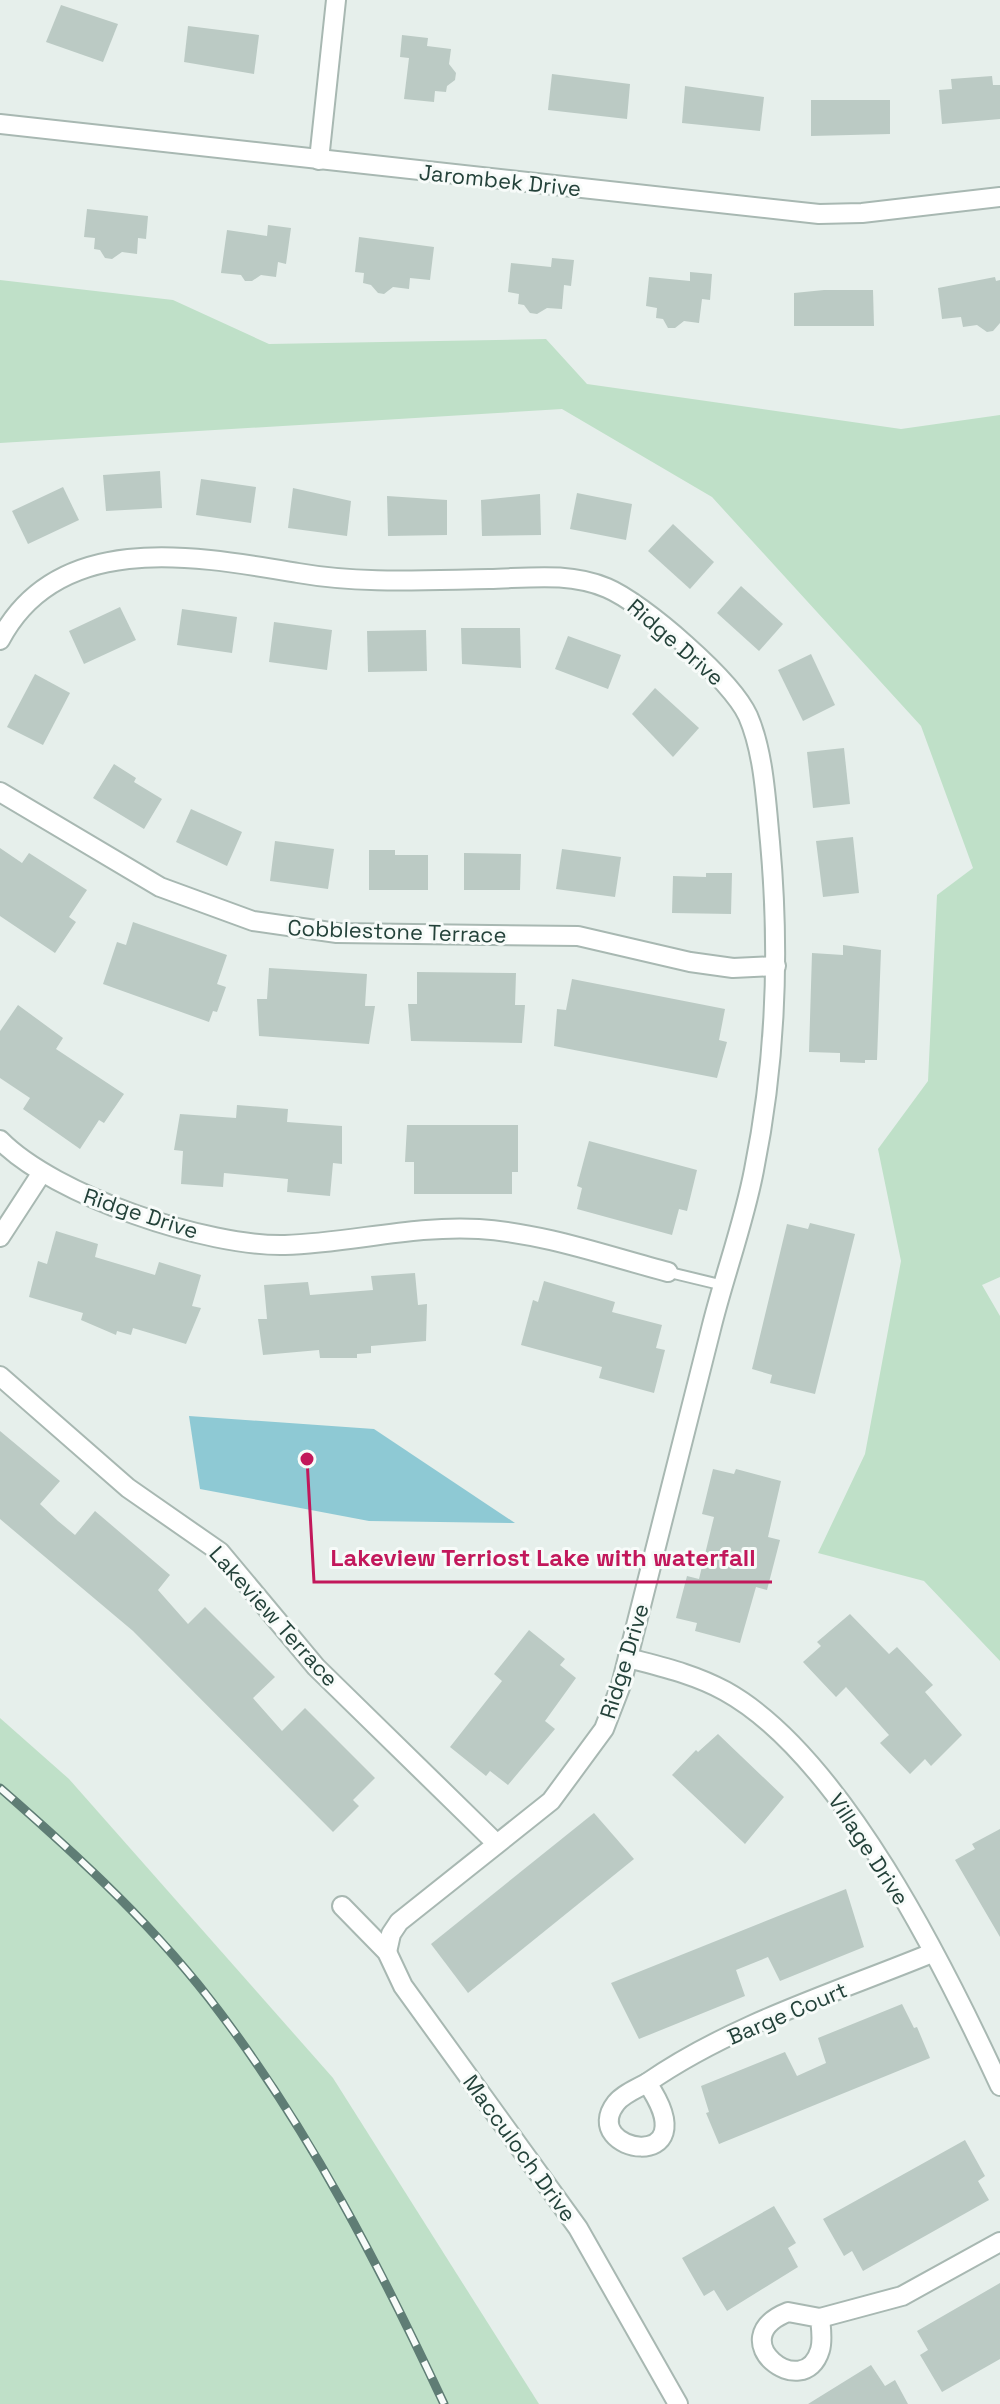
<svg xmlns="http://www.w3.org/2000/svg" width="1000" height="2404" font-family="'Space Grotesk',sans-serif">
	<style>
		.green { fill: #bfe0c8 }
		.water { fill: #8ec9d4 }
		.building { fill: #bbcac4 }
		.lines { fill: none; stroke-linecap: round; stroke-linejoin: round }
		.lane-casing { stroke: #a8b8b2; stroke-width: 13 }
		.street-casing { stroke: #a8b8b2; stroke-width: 22 }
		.lane { stroke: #fff; stroke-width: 9 }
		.street { stroke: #fff; stroke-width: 18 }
		.rail-casing { stroke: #5f7d75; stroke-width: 9 }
		.rail { stroke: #f7fbf9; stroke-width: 6; stroke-dasharray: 18; stroke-linecap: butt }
		.labels { text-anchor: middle; stroke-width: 6; stroke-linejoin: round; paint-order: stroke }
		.street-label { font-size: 22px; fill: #24423a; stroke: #f7fbf9 }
		.leader { fill: none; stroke: #c2185b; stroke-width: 3 }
		.callout-dot { fill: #c2185b; stroke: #f7fbf9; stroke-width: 3 }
		.callout-label { font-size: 24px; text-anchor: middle; font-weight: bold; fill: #c2185b; stroke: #f7fbf9; stroke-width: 6; stroke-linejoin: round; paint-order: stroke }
	</style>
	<rect width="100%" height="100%" fill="#e6efeb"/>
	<g class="green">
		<path d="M0 280 173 300 269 344 546 339 587 384 901 429 1000 415V1277L982 1285 1000 1316V1661L924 1581 818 1553 865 1454 901 1261 878 1149 928 1081 937 895 973 868 921 726 712 497 562 409 0 443Z"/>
		<path d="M0 1718 69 1779 333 2078 539 2404H0Z"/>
	</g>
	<path class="water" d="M189 1416 374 1429 515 1523 369 1521 200 1489Z"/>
	<g class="building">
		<path d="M61 5 118 24 103 62 46 42Z"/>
		<path d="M188 26 259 35 254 74 184 62Z"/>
		<path d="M402 35 428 38 427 46 451 49 449 64 456 73 455 80 447 86 446 92 435 91 434 102 404 99 409 58 400 57Z"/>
		<path d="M552 74 630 84 627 119 548 110Z"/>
		<path d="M992 76 993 85H1000V119L942 124 939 90 952 89 951 79Z"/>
		<path d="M685 86 764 97 760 131 682 123Z"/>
		<path d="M811 100H890V134L811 136Z"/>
		<path d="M87 209 148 216 146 239 138 238 137 254 122 252 112 259 105 258 100 250 94 249 95 238 84 237Z"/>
		<path d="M268 225 291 228 286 264 278 262 276 277 261 275 252 281H245L241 275 221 273 227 230 267 236Z"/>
		<path d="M359 237 434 247 430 280 410 278 409 289 393 287 384 294 378 293 371 285 363 283 364 273 355 272Z"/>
		<path d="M552 258 574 260 571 286 564 285 562 309 547 308 537 314 530 313 524 305 518 304 519 294 508 292 511 263 551 267Z"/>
		<path d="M690 272 712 274 710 300 702 299 699 323 684 321 675 328H668L663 319 656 318 657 308 646 306 649 277 690 281Z"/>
		<path d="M995 277 996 281 1000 280V323L993 331 987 332 977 325 963 327 961 317 942 319 938 288Z"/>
		<path d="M824 290H873L874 326H794V293Z"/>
		<path d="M160 471 162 508 106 511 103 475Z"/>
		<path d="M201 479 256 487 251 523 196 515Z"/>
		<path d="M63 487 79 520 28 544 12 511Z"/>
		<path d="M293 488 351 501 347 536 288 528Z"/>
		<path d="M577 493 632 504 626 540 570 529Z"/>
		<path d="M540 494 541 535 482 536 481 500Z"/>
		<path d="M387 496 447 500V535L388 536Z"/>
		<path d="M673 524 714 562 690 589 648 551Z"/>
		<path d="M741 586 783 624 759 651 717 613Z"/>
		<path d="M120 607 136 640 84 664 69 631Z"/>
		<path d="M182 609 237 617 232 653 177 645Z"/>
		<path d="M274 622 332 630 327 670 269 662Z"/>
		<path d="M461 628H520L521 668 462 664Z"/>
		<path d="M426 630 427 671 368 672 367 631Z"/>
		<path d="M568 636 621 655 608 689 555 669Z"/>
		<path d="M811 654 835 705 803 721 778 670Z"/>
		<path d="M35 674 70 693 43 745 7 727Z"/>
		<path d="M655 688 699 728 673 757 632 714Z"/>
		<path d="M844 748 850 804 813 808 807 752Z"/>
		<path d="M114 764 136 778 134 782 162 799 144 829 93 798Z"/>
		<path d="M191 809 242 832 227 866 176 842Z"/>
		<path d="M853 837 859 893 823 897 816 841Z"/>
		<path d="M275 841 334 849 328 889 270 881Z"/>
		<path d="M0 848 22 863 29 853 87 890 69 917 76 922 55 953 0 916Z"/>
		<path d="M562 849 621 857 615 897 556 889Z"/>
		<path d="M369 850H395V855H428V890H369Z"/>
		<path d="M464 853 521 854 520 890H464Z"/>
		<path d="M706 873H732L731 914 672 913 673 876 706 877Z"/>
		<path d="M133 922 227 955 217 984 226 987 217 1012 213 1011 209 1022 103 984 117 942 126 945Z"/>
		<path d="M843 945 881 950 877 1060H865V1063L840 1062V1053L809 1052 812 953 843 955Z"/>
		<path d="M269 968 367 974 365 1006H375L369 1044 259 1036 257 999H267Z"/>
		<path d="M417 972 516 973 515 1005H525L522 1043 411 1041 408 1004H417Z"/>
		<path d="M572 979 725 1009 719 1040 727 1042 717 1078 554 1046 557 1009 566 1010Z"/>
		<path d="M18 1005 63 1038 56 1049 124 1094 104 1123 99 1120 80 1149 23 1109 30 1098 0 1078V1031Z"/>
		<path d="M237 1105 288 1109 287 1122 342 1126V1164L333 1163 330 1196 287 1192 288 1179 224 1173 223 1187 181 1184 183 1151 174 1150 180 1114 236 1118Z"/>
		<path d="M407 1125H518V1172H512V1194H414V1162H405Z"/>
		<path d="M589 1141 697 1170 687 1211 679 1209 672 1235 577 1209 582 1188 577 1186Z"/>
		<path d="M810 1223 855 1234 815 1394 770 1383 772 1375 752 1369 787 1224 808 1229Z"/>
		<path d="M56 1231 98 1244 95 1257 155 1275 159 1262 201 1275 192 1306 201 1308 186 1344 133 1328 131 1335 117 1331 116 1335 81 1320 83 1313 29 1297 38 1261 47 1264Z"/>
		<path d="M415 1273 418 1305 427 1304 426 1341 371 1346V1353L357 1354V1358H320L319 1350 263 1355 258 1319H267L264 1285 308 1282 310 1295 373 1290 371 1276Z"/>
		<path d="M544 1281 615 1302 612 1312 662 1325 656 1348 665 1350 654 1393 599 1378 602 1367 521 1345 533 1300 538 1302Z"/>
		<path d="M0 1431 60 1481 40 1504 58 1521 75 1535 95 1511 170 1575 158 1590 188 1624 205 1607 275 1677 253 1698 282 1731 305 1708 375 1778 353 1800 359 1806 333 1832 133 1631 0 1519Z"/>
		<path d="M713 1469 734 1474 736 1469 781 1481 768 1537 780 1540 767 1590 756 1587 740 1643 695 1631 697 1623 676 1618 687 1576 699 1579 714 1517 702 1514Z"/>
		<path d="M850 1614 889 1654 897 1647 933 1685 925 1692 962 1735 931 1766 925 1759 910 1774 880 1743 889 1735 846 1687 836 1697 803 1662 821 1646 817 1642Z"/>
		<path d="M529 1630 565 1659 560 1665 576 1678 545 1721 555 1729 508 1785 490 1771 486 1776 450 1747 502 1681 494 1674Z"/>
		<path d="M718 1734 784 1797 745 1844 672 1775 696 1750 698 1752Z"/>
		<path d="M594 1813 634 1859 468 1993 431 1944Z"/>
		<path d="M1000 1829V1937L955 1860 975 1849 972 1844Z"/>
		<path d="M846 1889 864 1947 780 1981 768 1957 736 1970 745 1996 639 2039 611 1983Z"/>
		<path d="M902 2004 914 2028 917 2027 930 2058 719 2144 706 2113 709 2112 701 2086 785 2052 797 2076 826 2063 818 2038Z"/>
		<path d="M965 2140 985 2176 978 2181 989 2200 863 2271 852 2251 844 2256 823 2219Z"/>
		<path d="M774 2206 796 2243 788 2248 798 2267 727 2311 714 2290 704 2296 682 2258Z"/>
		<path d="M1000 2283V2359L942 2392 920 2355 928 2350 917 2331Z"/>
		<path d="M871 2365 885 2386 895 2380 908 2404H808Z"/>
	</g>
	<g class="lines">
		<defs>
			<path id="lane" d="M668 1272 722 1285"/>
			<g id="street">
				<path d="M0 124 819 214 862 213 1000 197"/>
				<path d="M319 160 336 0"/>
				<path d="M0 640C58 529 197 556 298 573 361 584 425 580 489 579 529 578 569 572 607 588 643 603 732 680 748 716 764 753 766 801 770 842 780 952 776 1061 754 1170 744 1223 724 1276 711 1329 681 1448 651 1566 621 1685L604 1729 551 1801 399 1922 391 1934 387 1952"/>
				<path d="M0 792 160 887 253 921 337 933 578 936 690 962 733 968 776 966"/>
				<path d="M0 1140C55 1196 208 1247 285 1245 350 1243 414 1225 479 1229 543 1233 607 1256 668 1272"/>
				<path d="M0 1237 41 1174"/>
				<path d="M0 1376 128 1488 220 1552 316 1667 496 1843"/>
				<path d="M628 1658C662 1667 694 1674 725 1691 841 1755 945 1967 1000 2086"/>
				<path d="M342 1906 387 1952 403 1986 578 2228 678 2404"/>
				<path d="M647 2083C732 2024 837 1992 932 1953"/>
				<path d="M647 2083C711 2176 577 2153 616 2103 623 2094 638 2088 647 2083Z"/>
				<path d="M788 2312 820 2318C821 2328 823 2341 820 2350 804 2404 720 2339 788 2312Z"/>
				<path d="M820 2318 902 2296 1000 2242"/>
			</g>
		</defs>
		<use href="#lane" class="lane-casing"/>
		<use href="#street" class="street-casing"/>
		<use href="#lane" class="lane"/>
		<use href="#street" class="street"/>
		<defs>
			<path id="rail" d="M0 1788C79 1857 158 1929 221 2014 312 2135 380 2267 444 2404"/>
		</defs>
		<use href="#rail" class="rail-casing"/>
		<use href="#rail" class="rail"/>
	</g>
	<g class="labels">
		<g class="street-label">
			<text transform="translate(500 180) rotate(6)" y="8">Jarombek Drive</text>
			<text transform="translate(676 642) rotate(41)" y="8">Ridge Drive</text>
			<text transform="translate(397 931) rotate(2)" y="8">Cobblestone Terrace</text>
			<text transform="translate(141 1213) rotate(18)" y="8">Ridge Drive</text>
			<text transform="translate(274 1616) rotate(48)" y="8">Lakeview Terrace</text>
			<text transform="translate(624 1661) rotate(-73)" y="8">Ridge Drive</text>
			<text transform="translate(869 1849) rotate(57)" y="8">Village Drive</text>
			<text transform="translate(787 2013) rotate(-23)" y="8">Barge Court</text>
			<text transform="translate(520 2148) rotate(54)" y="8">Macculoch Drive</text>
		</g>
	</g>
	<path class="leader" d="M307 1459L314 1582H772"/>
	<circle class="callout-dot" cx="307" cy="1459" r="8"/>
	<g class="callout-label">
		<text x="543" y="1566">Lakeview Terriost Lake with waterfall</text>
	</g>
</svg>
